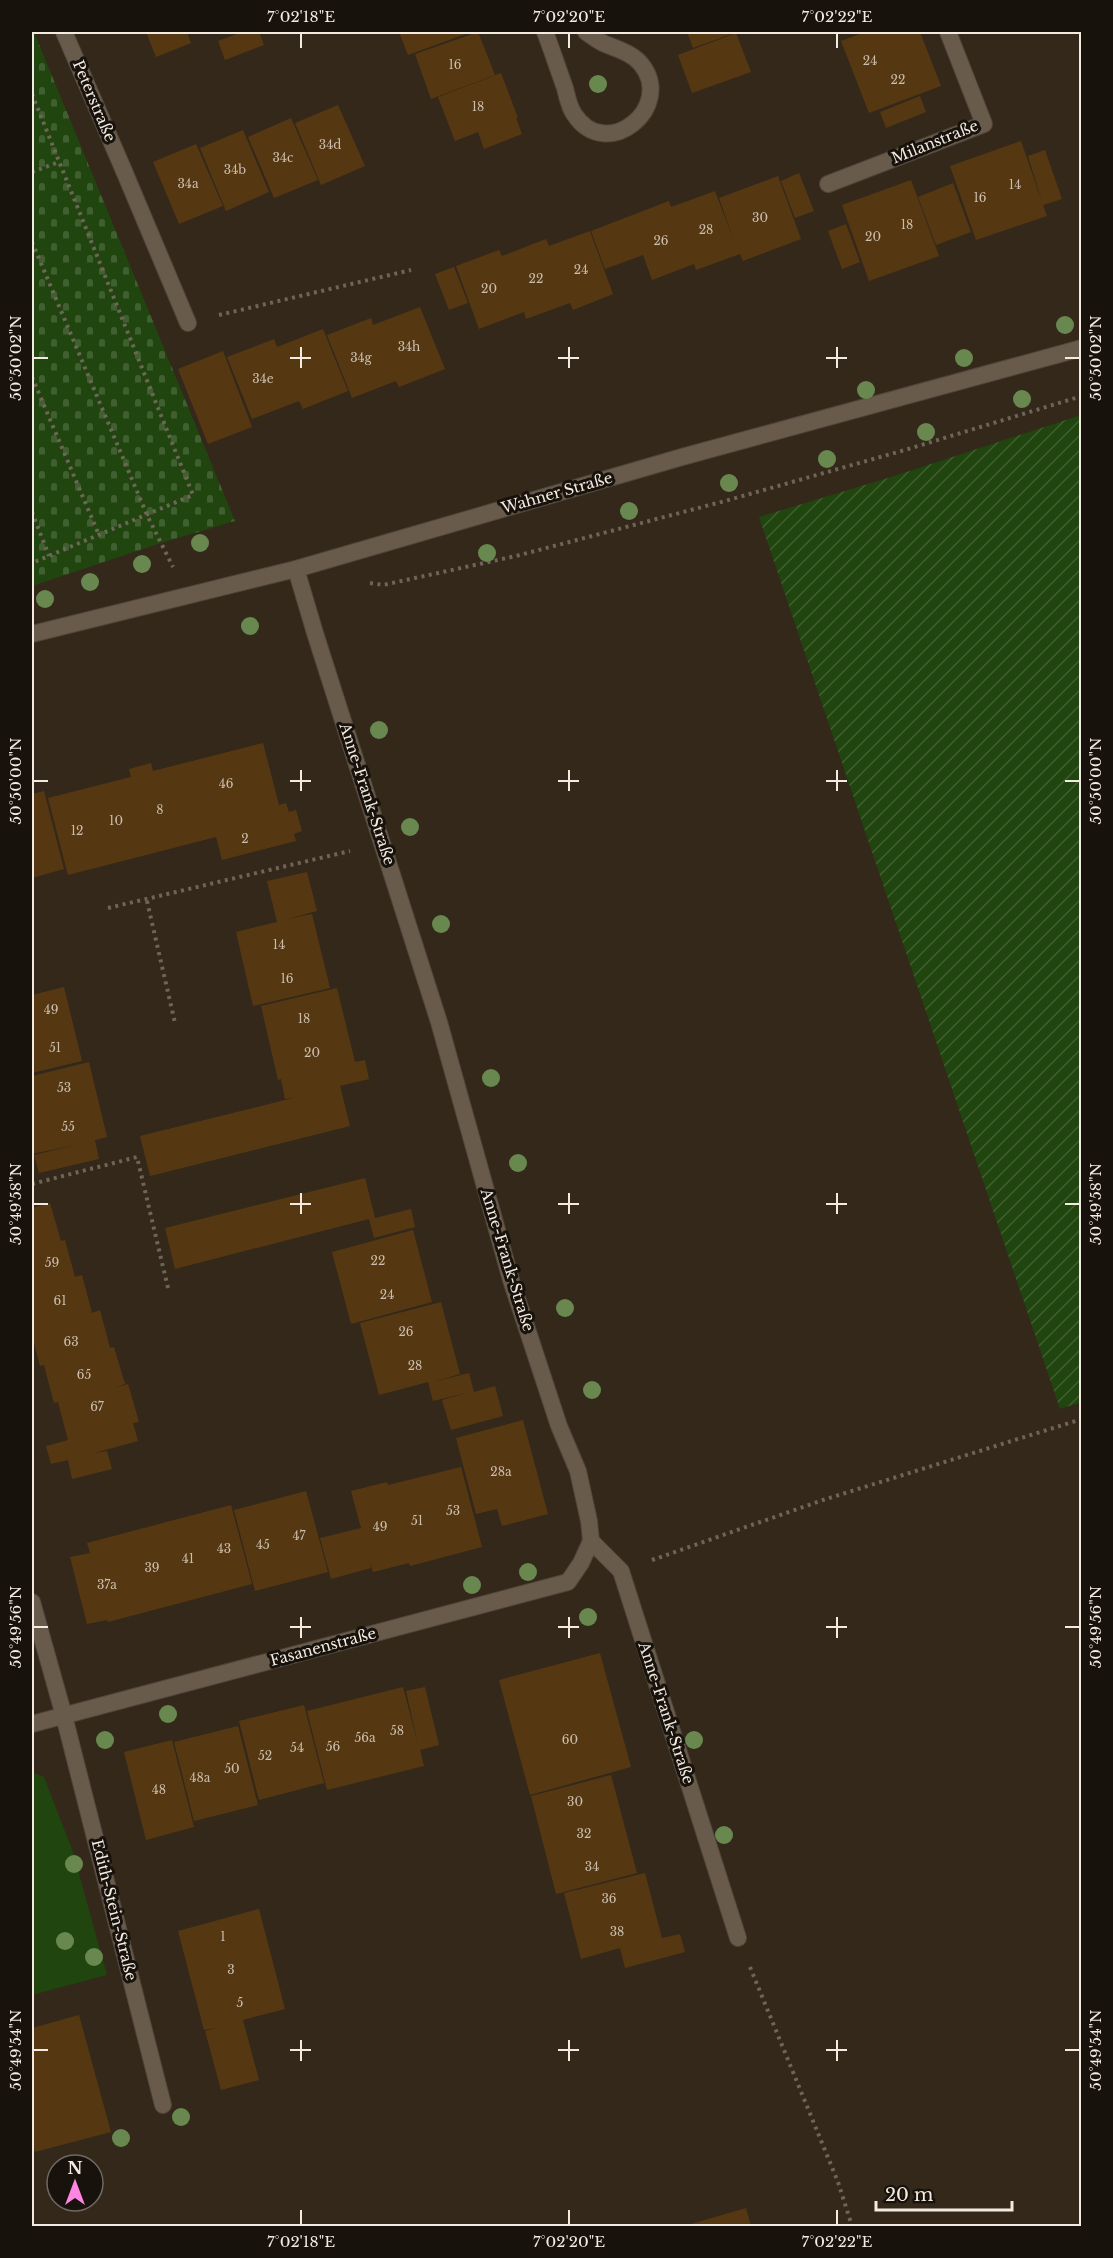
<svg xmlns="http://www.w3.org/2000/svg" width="1113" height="2258" font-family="'Libre Baskerville',serif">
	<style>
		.grass { fill: #20450e }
		.cemetery { fill: url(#cemetery-stones) }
		.garden { fill: url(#garden-furrows) }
		.building { fill: #553812 }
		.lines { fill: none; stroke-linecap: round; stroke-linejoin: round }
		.service-casing { stroke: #50453a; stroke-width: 18 }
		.minor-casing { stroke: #50453a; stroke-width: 18 }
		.tertiary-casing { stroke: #50453a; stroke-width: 18 }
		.path { stroke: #6f6458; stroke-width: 4; stroke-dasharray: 3 4.5; stroke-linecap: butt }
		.service { stroke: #685b4c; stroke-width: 16 }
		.minor { stroke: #685b4c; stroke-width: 16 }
		.tertiary { stroke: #685b4c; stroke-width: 16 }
		.tree { fill: #68884f }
		.ticks { fill: none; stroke: #f3ebe2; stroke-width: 2 }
		.labels { text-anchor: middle; stroke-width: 6; stroke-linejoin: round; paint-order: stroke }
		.number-label { font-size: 12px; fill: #ccbeae }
		.street-label { font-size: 15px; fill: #f3ebe2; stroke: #18120c }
		.neatline { fill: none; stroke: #f3ebe2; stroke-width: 2 }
		.ticks-label { font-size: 15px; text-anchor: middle; fill: #f3ebe2 }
	</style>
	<defs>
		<pattern id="cemetery-stones" width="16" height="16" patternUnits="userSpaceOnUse" patternTransform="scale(1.5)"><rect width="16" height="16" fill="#20450e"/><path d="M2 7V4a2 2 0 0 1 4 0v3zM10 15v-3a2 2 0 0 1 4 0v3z" fill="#416031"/></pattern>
		<pattern id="garden-furrows" width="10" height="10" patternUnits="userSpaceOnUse" patternTransform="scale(1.5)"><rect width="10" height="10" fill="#20450e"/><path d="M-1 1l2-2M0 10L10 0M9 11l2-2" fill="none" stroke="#416031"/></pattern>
	</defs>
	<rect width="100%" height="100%" fill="#34281b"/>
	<path class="grass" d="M32 1772 44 1777 73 1852 107 1975 32 1995Z"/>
	<path class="cemetery" d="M32 32H34L235 521 161 543 32 586Z"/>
	<path class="garden" d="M1081 415 1082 1402 1060 1409 759 517 888 478Z"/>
	<g class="building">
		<path d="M146 32H187L191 43 156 57Z"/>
		<path d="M242 32H259L264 45 225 60 218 41Z"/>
		<path d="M399 32H471L408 55Z"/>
		<path d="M478 32 495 75 431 99 415 54Z"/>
		<path d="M687 32H737L693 48Z"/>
		<path d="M865 32H920L941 86 869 113 841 41Z"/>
		<path d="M736 33 751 72 692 93 678 55Z"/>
		<path d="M501 73 518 118H516L522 134 484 149 478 132 455 141 438 97Z"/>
		<path d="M920 96 926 112 886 128 880 112Z"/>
		<path d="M338 105 365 166 321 185 295 123Z"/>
		<path d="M291 118 318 180 274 198 248 137Z"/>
		<path d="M243 130 269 192 226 211 200 148Z"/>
		<path d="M1021 141 1042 202 1028 156 1045 150 1062 199 1043 205 1047 216 976 240 950 166Z"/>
		<path d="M196 144 223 206 179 224 153 162Z"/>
		<path d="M799 173 814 211 795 218 781 181Z"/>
		<path d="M778 176 801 239 743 261 740 254 696 270 694 264 652 280 643 255 605 269 591 231 669 201 671 207 715 191 734 241 719 198Z"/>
		<path d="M911 180 939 256 869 281 842 205Z"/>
		<path d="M953 183 971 232 936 245 918 197Z"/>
		<path d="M846 224 860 262 842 269 828 231Z"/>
		<path d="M590 231 613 294 573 310 570 303 526 319 524 312 479 329 456 266 499 250 502 256 546 239 549 246Z"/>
		<path d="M454 267 468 303 449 310 435 274Z"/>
		<path d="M420 307 445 369 399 387 396 381 352 398 327 335 371 318 373 325Z"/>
		<path d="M323 329 348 391 303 409 299 401 252 419 227 357 274 339 277 347Z"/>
		<path d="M223 351 252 427 208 444 178 369Z"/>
		<path d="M263 743 279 805 286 803 289 812 296 810 302 831 294 834 296 841 222 860 216 837 68 875 48 798 131 777 129 769 151 763 153 771Z"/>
		<path d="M44 791 64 869 32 878V794Z"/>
		<path d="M307 872 317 911 287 919 312 914 330 988 253 1006 236 932 277 922 267 881Z"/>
		<path d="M64 987 82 1061 32 1073V995Z"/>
		<path d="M337 988 355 1062 365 1060 369 1079 340 1086 350 1126 150 1176 140 1136 293 1098 285 1099 281 1079 278 1080 261 1006Z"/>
		<path d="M89 1062 107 1137 95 1140 99 1159 39 1173 34 1155 75 1145 32 1154V1076Z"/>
		<path d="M365 1178 375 1218 411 1209 415 1227 374 1238 369 1219 175 1269 165 1228Z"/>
		<path d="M50 1203 61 1241 65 1240 75 1277 82 1275 92 1313 100 1310 110 1348 114 1347 125 1384 114 1388 128 1384 139 1422 133 1423 138 1441 94 1453 107 1451 112 1469 72 1479 68 1460 51 1464 46 1446 68 1440 58 1402 54 1403 44 1365 40 1366 32 1336V1208Z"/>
		<path d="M413 1230 432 1302 351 1324 332 1252Z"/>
		<path d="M441 1302 460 1374 433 1382 469 1373 474 1392 495 1386 503 1416 451 1430 442 1400 469 1392 433 1401 428 1382 379 1395 360 1323Z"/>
		<path d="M523 1420 548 1514 502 1526 497 1509 476 1514 456 1438Z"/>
		<path d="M461 1467 482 1547 410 1566 409 1563 373 1572 370 1562 371 1568 331 1579 320 1538 361 1528 351 1491 387 1482 388 1485Z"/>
		<path d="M306 1491 328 1572 255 1591 234 1510Z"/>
		<path d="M231 1505 252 1584 108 1622 107 1620 87 1624 70 1557 90 1553 87 1543Z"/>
		<path d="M600 1653 631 1767 530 1795 499 1680Z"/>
		<path d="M403 1687 418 1744 406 1691 425 1687 439 1745 420 1750 424 1766 327 1790 307 1711Z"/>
		<path d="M304 1705 324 1783 259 1800 239 1721Z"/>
		<path d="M238 1726 258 1805 194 1821 174 1742Z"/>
		<path d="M172 1740 194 1827 146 1840 124 1752Z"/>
		<path d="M611 1775 637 1873 556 1894 531 1796Z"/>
		<path d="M645 1873 662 1938 680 1934 685 1952 625 1968 620 1948 581 1959 564 1893Z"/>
		<path d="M259 1909 285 2009 243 2020 259 2080 221 2090 205 2031 216 2028 204 2030 178 1931Z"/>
		<path d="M79 2015 111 2132 35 2152 32 2140V2028Z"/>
		<path d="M746 2208 751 2226H684Z"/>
	</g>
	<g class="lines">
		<defs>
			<g id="service">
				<path d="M124 171 188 323"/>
				<path d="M828 184 984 124 948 32"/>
			</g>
			<g id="minor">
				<path d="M64 32 124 171"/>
				<path d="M545 32C552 50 558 69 565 88 567 96 569 107 574 114 606 164 676 107 641 64 632 53 617 49 605 44 598 41 592 36 586 32"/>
				<path d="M296 569 315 633 439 1022 511 1280 559 1426 578 1471 589 1521 591 1541 621 1571 738 1938"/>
				<path d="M32 1602 64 1716 163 2105"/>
				<path d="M32 1724 568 1582 581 1563 591 1541"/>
			</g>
			<path id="tertiary" d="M32 634 296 569 682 457 1082 348"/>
		</defs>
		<use href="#service" class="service-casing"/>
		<use href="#minor" class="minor-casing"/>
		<use href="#tertiary" class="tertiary-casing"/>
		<g class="path">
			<path d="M32 94 193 495 32 563"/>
			<path d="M32 172 59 162"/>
			<path d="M32 242 147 515 173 567"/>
			<path d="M219 315 411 270"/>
			<path d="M32 377 99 535"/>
			<path d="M32 512 49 556"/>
			<path d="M370 583 383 585 516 556 725 501 905 450 1082 396"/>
			<path d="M147 901 175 1023"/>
			<path d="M108 908 350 851"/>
			<path d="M32 1184 137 1157 168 1288"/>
			<path d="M652 1560 823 1500 1082 1419"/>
			<path d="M750 1967 838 2182 852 2226"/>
		</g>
		<use href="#service" class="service"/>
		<use href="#minor" class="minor"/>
		<use href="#tertiary" class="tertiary"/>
	</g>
	<g class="tree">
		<circle cx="598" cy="84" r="9"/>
		<circle cx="1065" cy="325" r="9"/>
		<circle cx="964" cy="358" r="9"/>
		<circle cx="866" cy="390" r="9"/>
		<circle cx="1022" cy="399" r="9"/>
		<circle cx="926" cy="432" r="9"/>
		<circle cx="827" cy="459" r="9"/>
		<circle cx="729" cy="483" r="9"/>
		<circle cx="629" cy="511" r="9"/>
		<circle cx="200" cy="543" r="9"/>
		<circle cx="487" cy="553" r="9"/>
		<circle cx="142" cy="564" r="9"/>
		<circle cx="90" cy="582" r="9"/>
		<circle cx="45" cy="599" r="9"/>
		<circle cx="250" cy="626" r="9"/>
		<circle cx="379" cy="730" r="9"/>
		<circle cx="410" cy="827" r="9"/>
		<circle cx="441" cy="924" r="9"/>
		<circle cx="491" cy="1078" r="9"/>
		<circle cx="518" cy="1163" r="9"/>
		<circle cx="565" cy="1308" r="9"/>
		<circle cx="592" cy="1390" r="9"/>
		<circle cx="528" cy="1572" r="9"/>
		<circle cx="472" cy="1585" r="9"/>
		<circle cx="588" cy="1617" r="9"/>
		<circle cx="168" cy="1714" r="9"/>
		<circle cx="105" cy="1740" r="9"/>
		<circle cx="694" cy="1740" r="9"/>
		<circle cx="724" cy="1835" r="9"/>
		<circle cx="74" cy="1864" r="9"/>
		<circle cx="65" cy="1941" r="9"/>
		<circle cx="94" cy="1957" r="9"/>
		<circle cx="181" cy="2117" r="9"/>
		<circle cx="121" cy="2138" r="9"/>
	</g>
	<path class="ticks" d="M301 33V48M569 33V48M837 33V48M301 347V368M569 347V368M837 347V368M33 358H48M290 358H311M558 358H579M826 358H847M1065 358H1080M301 770V791M569 770V791M837 770V791M33 781H48M290 781H311M558 781H579M826 781H847M1065 781H1080M301 1193V1214M569 1193V1214M837 1193V1214M33 1204H48M290 1204H311M558 1204H579M826 1204H847M1065 1204H1080M301 1617V1638M569 1617V1638M837 1617V1638M33 1627H48M290 1627H311M558 1627H579M826 1627H847M1065 1627H1080M301 2040V2061M569 2040V2061M837 2040V2061M33 2050H48M290 2050H311M558 2050H579M826 2050H847M1065 2050H1080M301 2210V2225M569 2210V2225M837 2210V2225"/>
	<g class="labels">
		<g class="number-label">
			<text x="870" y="65">24</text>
			<text x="455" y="69">16</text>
			<text x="898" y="84">22</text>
			<text x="478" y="111">18</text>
			<text x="330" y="149">34d</text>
			<text x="283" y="162">34c</text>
			<text x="235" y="174">34b</text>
			<text x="188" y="188">34a</text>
			<text x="1015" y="189">14</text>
			<text x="980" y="202">16</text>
			<text x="760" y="222">30</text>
			<text x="907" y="229">18</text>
			<text x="706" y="234">28</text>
			<text x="873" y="241">20</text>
			<text x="661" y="245">26</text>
			<text x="581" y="274">24</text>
			<text x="536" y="283">22</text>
			<text x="489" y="293">20</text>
			<text x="409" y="351">34h</text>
			<text x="361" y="362">34g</text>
			<text x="263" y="383">34e</text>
			<text x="226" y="788">46</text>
			<text x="160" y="814">8</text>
			<text x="116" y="825">10</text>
			<text x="77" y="835">12</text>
			<text x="245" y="843">2</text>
			<text x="279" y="949">14</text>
			<text x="287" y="983">16</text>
			<text x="51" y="1014">49</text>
			<text x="304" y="1023">18</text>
			<text x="55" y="1052">51</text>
			<text x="312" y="1057">20</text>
			<text x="64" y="1092">53</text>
			<text x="68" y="1131">55</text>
			<text x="378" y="1265">22</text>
			<text x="52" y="1267">59</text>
			<text x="387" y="1299">24</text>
			<text x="60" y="1305">61</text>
			<text x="406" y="1336">26</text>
			<text x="71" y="1346">63</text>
			<text x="415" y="1370">28</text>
			<text x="84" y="1379">65</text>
			<text x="97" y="1411">67</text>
			<text x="501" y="1476">28a</text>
			<text x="453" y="1515">53</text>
			<text x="417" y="1525">51</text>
			<text x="380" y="1531">49</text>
			<text x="299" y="1540">47</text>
			<text x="263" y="1549">45</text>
			<text x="224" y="1553">43</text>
			<text x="188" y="1563">41</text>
			<text x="152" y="1572">39</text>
			<text x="107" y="1589">37a</text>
			<text x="397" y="1735">58</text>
			<text x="365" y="1742">56a</text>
			<text x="570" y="1744">60</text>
			<text x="333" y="1751">56</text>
			<text x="297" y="1752">54</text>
			<text x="265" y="1760">52</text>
			<text x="232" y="1773">50</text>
			<text x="200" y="1782">48a</text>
			<text x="159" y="1794">48</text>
			<text x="575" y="1806">30</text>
			<text x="584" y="1838">32</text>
			<text x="592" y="1871">34</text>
			<text x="609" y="1903">36</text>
			<text x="617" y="1936">38</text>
			<text x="223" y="1941">1</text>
			<text x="231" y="1974">3</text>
			<text x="240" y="2007">5</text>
		</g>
		<g class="street-label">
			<text transform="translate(94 101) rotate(67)" y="5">Peterstraße</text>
			<text transform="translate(935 142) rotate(-22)" y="5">Milanstraße</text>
			<text transform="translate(557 493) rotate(-16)" y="5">Wahner Straße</text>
			<text transform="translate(367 794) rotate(72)" y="5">Anne-Frank-Straße</text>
			<text transform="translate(507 1260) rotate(73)" y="5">Anne-Frank-Straße</text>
			<text transform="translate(323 1647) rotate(-15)" y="5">Fasanenstraße</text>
			<text transform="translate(666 1713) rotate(72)" y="5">Anne-Frank-Straße</text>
			<text transform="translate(114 1910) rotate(76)" y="5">Edith-Stein-Straße</text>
		</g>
	</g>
	<rect width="1113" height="2258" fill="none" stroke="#18120c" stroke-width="66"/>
	<g transform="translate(75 2183)"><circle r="28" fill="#18120c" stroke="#706962" stroke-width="1.5"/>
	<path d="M0-4.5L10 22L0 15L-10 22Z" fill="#fd86e1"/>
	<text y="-9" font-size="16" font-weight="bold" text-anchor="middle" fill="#f3ebe2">N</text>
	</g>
	<path d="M876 2201v9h136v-9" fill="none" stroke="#f3ebe2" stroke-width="3"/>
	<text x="885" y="2201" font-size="18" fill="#f3ebe2" stroke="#18120c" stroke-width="4.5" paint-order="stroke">20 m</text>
	<rect x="33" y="33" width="1047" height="2192" class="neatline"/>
	<g class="ticks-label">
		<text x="301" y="22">7°02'18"E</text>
		<text x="569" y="22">7°02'20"E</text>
		<text x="837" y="22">7°02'22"E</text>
		<text transform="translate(16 358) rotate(-90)" y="5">50°50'02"N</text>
		<text transform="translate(1096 358) rotate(-90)" y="5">50°50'02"N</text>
		<text transform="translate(16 781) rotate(-90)" y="5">50°50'00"N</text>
		<text transform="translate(1096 781) rotate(-90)" y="5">50°50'00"N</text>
		<text transform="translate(16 1204) rotate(-90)" y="5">50°49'58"N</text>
		<text transform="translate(1096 1204) rotate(-90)" y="5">50°49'58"N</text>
		<text transform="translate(16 1627) rotate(-90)" y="5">50°49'56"N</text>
		<text transform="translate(1096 1627) rotate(-90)" y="5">50°49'56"N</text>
		<text transform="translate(16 2050) rotate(-90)" y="5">50°49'54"N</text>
		<text transform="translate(1096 2050) rotate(-90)" y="5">50°49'54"N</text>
		<text x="301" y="2247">7°02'18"E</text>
		<text x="569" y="2247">7°02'20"E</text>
		<text x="837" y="2247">7°02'22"E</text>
	</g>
</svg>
